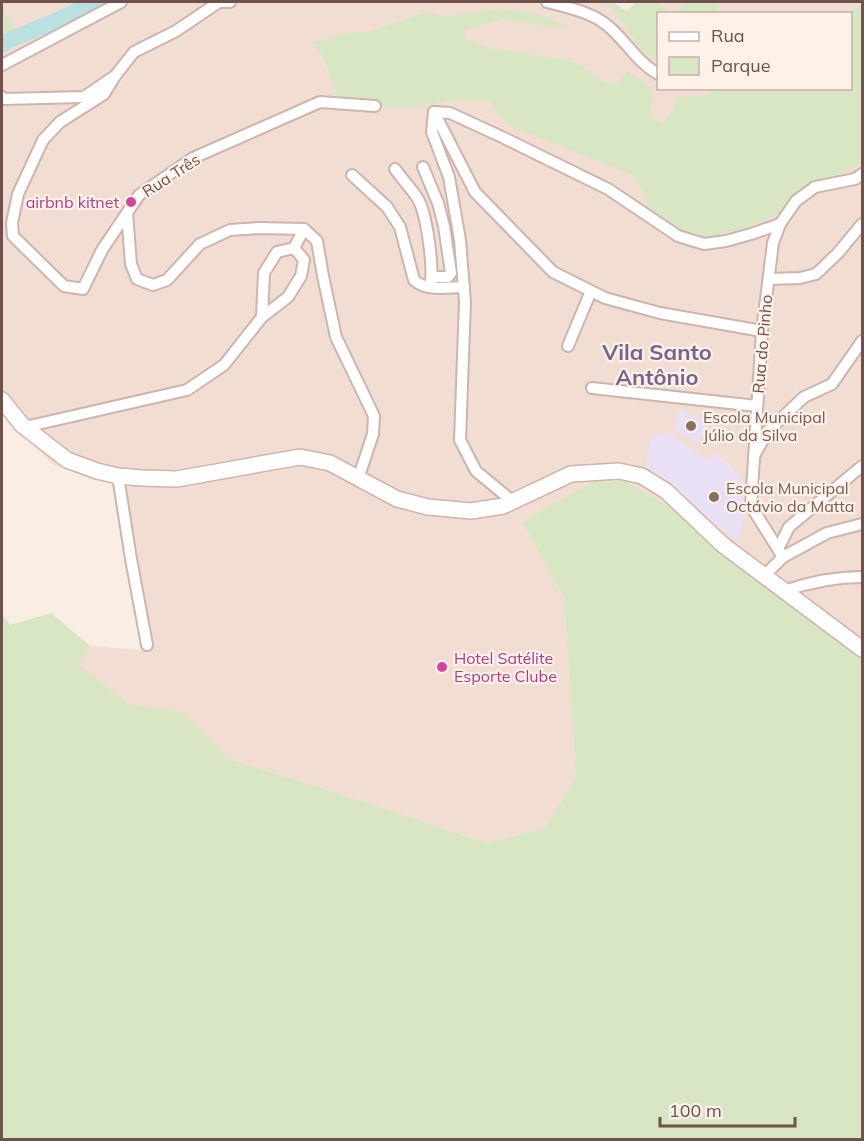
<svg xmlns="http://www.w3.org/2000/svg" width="864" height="1141" font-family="Mulish,sans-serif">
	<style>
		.residential { fill: #f1ddd2 }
		.education { fill: #eae0f6 }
		.green { fill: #d8e6c3 }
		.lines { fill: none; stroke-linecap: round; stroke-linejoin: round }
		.river { stroke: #bae1e0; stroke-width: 16 }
		.street-casing { stroke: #ccb5ae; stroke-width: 14 }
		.secondary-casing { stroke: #cfb4ab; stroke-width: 18 }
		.street { stroke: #fff; stroke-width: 10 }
		.secondary { stroke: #fff; stroke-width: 15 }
		.hotel-dot { fill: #d1479c; stroke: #fdf1e9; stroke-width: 2 }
		.education-dot { fill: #8d6e63; stroke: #fdf1e9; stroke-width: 2 }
		.labels { text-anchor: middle; stroke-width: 4.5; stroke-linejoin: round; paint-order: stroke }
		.street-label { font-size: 16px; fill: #70514c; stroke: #fdf1e9 }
		.hotel-label { font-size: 16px; fill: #b23c85; stroke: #fdf1e9; text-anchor: end }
		.education-label { font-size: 16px; fill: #785e54; stroke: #fdf1e9; text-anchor: start }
		.district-label { font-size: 22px; font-weight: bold; fill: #77648c; stroke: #fdf1e9 }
	</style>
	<rect width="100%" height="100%" fill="#faede3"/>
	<g class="residential">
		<path d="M2 2H198L197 3 217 2H601L612 9 643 52 658 61V88L718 89 706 95 676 97 672 112 663 124 650 117 653 103 627 72 618 84 604 82 579 64 565 60 491 48 465 40 463 30 504 19 542 26 569 25 538 14 500 9 442 16 429 11 367 32H352L314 42 324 59 337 97 432 105 449 100H489L502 120 630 174 634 177 642 191 651 214 781 213 798 192 816 182 837 177 862 163V659L678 513 652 496 625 481 594 482 522 522 564 598 576 777 545 828 487 843 369 803 229 759 182 712 128 704 78 665 90 646 145 650 114 483 87 477 52 464 19 431 2 410Z"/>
		<path d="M659 2H681L680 13H669Z"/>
		<path d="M720 2H862V4L844 13 719 14Z"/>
	</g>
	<g class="education">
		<path d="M679 410 708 422 699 444 675 430Z"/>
		<path d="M670 433 707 460 718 454 733 469 746 484 745 511 739 542 645 469 651 436Z"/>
	</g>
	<g class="green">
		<path d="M601 2H613L626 11 632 7 636 2H659L669 13 658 14V61L643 52 612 9Z"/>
		<path d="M681 2H720L719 13H680Z"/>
		<path d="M2 4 15 31 2 38Z"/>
		<path d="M862 4V163L837 177 816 182 798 192 781 213 746 228 706 237 678 231 651 214 642 191 634 177 630 174 516 128 502 120 489 100H449L432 105 400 108 344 101 337 97 324 59 313 42 352 32H367L429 11 442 16 500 9 538 14 571 26H542L504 19 464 30 465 39 491 48 565 60 579 64 604 82 618 84 627 71 651 88 653 103 650 117 663 123 672 112 676 97 706 95 718 89 850 88V14L844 13Z"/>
		<path d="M625 481 652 496 678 513 862 659V1139H2V614L10 625 51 613 90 646 79 665 128 704 182 712 229 759 369 803 487 843 545 828 576 777 564 598 522 522 593 482Z"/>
	</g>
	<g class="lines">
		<path class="river" d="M2 45 12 39 53 22 96 2"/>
		<defs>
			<g id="street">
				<path d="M547 2C566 7 592 12 608 26 626 41 637 62 658 74"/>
				<path d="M2 65 121 2"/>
				<path d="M115 76 104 94 60 122 43 140 18 194 12 223 13 236 64 286 83 289 102 250 139 195 193 158 320 102 375 106"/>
				<path d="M2 97 3 99 84 97 115 76 134 52 176 31 219 2H230"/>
				<path d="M434 112 475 192 553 272 605 298 660 313 762 331"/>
				<path d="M434 112 432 132 449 177 460 240 465 302 460 440 476 471 512 501"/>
				<path d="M434 112 450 113 502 137 608 189 678 236 704 244 726 241 751 234 780 224"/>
				<path d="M423 167 438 203 444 226 451 273 448 277H432"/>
				<path d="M395 169C402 179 411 188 418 199 427 215 433 264 431 282"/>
				<path d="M352 175 387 207 400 227 414 280C427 292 448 287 464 287"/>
				<path d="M127 213 131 264 137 279 153 285 167 280 200 244 230 230 259 228 304 229 317 241 323 276 336 337 374 416 373 434 358 479"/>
				<path d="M769 279 800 278 816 274 838 253 862 224"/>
				<path d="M262 317 264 273 277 252 294 248 304 229"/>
				<path d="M568 346 591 291"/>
				<path d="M592 388 757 406"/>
				<path d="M25 427 187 390 224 365 262 317 288 297 301 276 304 260 294 248"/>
				<path d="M755 454 768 431 804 397 832 384 862 341"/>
				<path d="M118 476 131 559 147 645"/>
				<path d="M778 549 789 527 862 466"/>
				<path d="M783 557 751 506 762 331 773 243 780 224 796 201 815 187 855 179 862 174"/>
				<path d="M764 576 783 557 827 533 862 524"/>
				<path d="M784 591C810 582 835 577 862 577"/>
			</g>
			<path id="secondary" d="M2 400 22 425 67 460 97 471 118 476 142 478 177 479 300 457 330 463 397 499 428 507 471 511 503 506 571 474 619 471 642 476 666 491 723 545 862 649"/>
		</defs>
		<use href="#street" class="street-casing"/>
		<use href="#secondary" class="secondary-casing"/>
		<use href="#street" class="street"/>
		<use href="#secondary" class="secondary"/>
	</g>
	<g class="hotel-dot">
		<circle cx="131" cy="202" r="6"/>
		<circle cx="442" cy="667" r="6"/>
	</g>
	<g class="education-dot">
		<circle cx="691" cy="426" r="6"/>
		<circle cx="714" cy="497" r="6"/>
	</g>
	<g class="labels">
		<g class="street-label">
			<text transform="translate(171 175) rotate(-33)" y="6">Rua Três</text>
			<text transform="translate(762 344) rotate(-85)" y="6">Rua do Pinho</text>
		</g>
		<g class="hotel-label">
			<text x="119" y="208">airbnb kitnet</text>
			<text x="454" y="664" text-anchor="start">Hotel Satélite<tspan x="454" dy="18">Esporte Clube</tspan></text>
		</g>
		<g class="education-label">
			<text x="703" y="423">Escola Municipal<tspan x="703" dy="18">Júlio da Silva</tspan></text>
			<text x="726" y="494">Escola Municipal<tspan x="726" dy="18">Octávio da Matta</tspan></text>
		</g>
		<g class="district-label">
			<text x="657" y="360">Vila Santo<tspan x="657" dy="25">Antônio</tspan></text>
		</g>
	</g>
	<rect width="864" height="1141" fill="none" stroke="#70514c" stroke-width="6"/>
	<rect x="657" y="12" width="195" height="78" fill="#fdf1e9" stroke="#c5b1aa" stroke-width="1.5"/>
	<rect x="669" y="32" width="30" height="9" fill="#ffffff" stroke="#c5b1aa" stroke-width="1.5"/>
	<text x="711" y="42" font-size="18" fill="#70514c">Rua</text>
	<rect x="669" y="57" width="30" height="18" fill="#d8e6c3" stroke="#c5b1aa" stroke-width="1.5"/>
	<text x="711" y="72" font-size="18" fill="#70514c">Parque</text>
	<path d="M660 1117v9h135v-9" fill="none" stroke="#70514c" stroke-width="3"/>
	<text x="669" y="1117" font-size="18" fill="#70514c" stroke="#fdf1e9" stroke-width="4.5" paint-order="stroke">100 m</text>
</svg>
